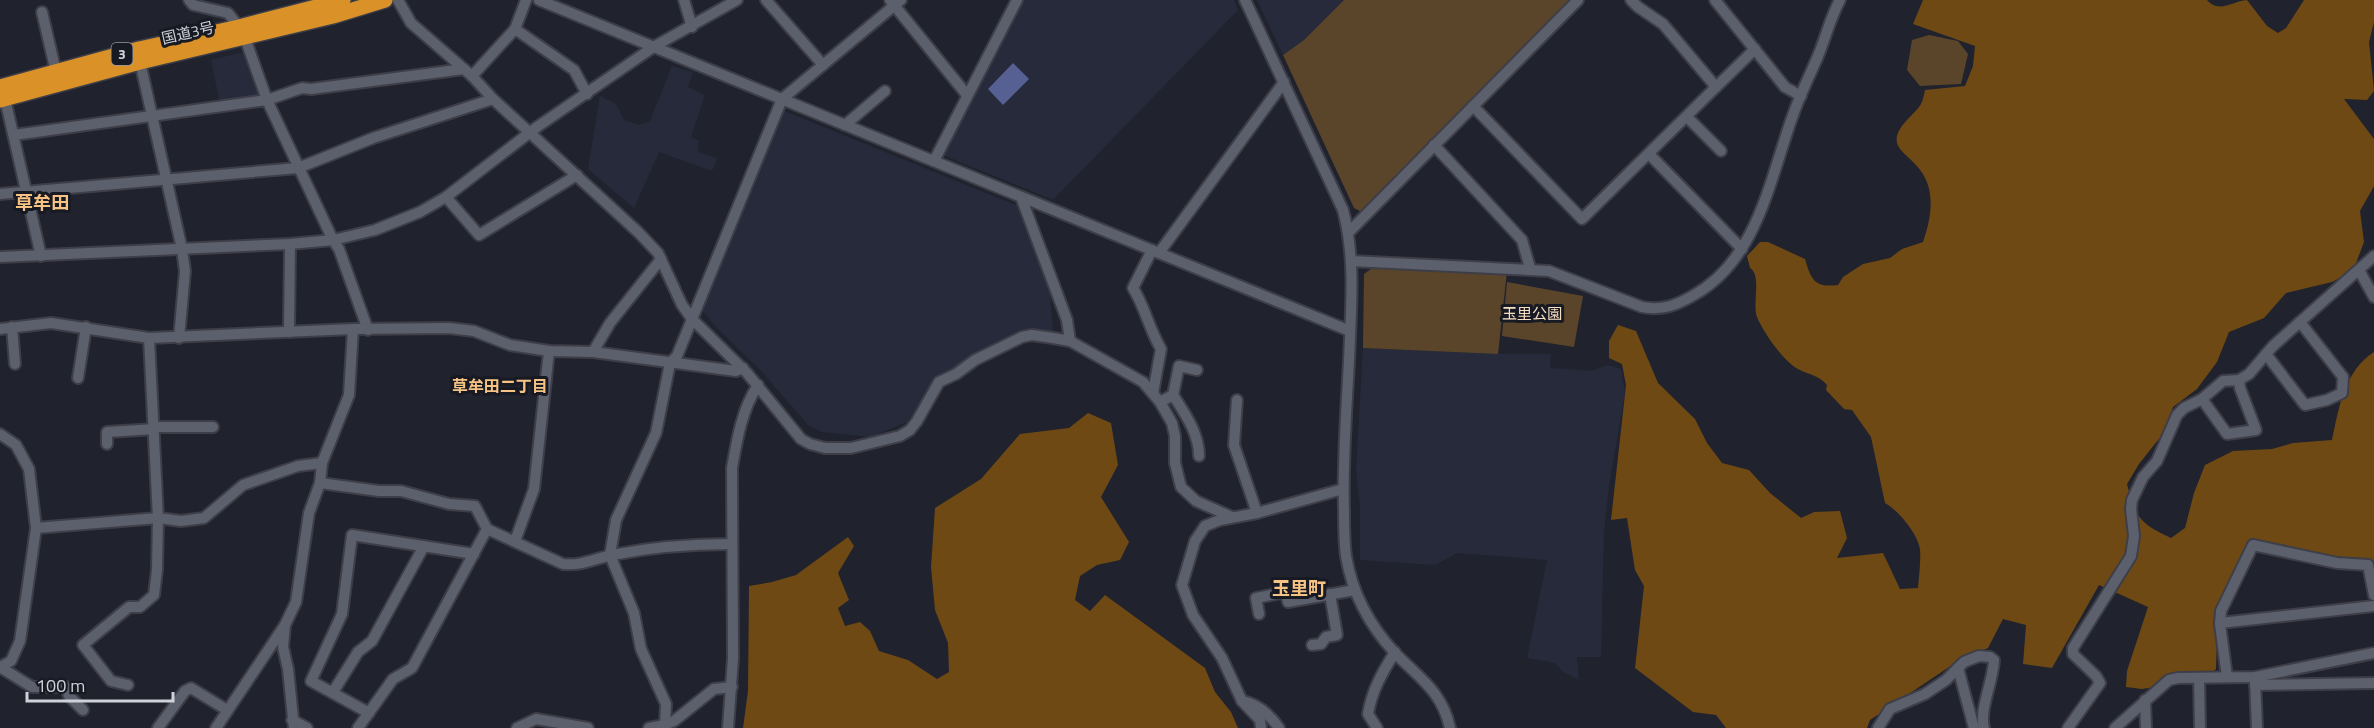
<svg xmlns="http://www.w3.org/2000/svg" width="2374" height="728" font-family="'Titillium Web','Noto Sans JP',sans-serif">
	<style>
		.built { fill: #272a3b }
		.green { fill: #5a452a }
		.forest { fill: #6e4914 }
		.water { fill: #576093 }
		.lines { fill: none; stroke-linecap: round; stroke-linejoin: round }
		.minor-casing { stroke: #3d3e48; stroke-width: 14 }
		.highway-casing { stroke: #3d3e48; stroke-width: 18 }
		.minor { stroke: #5c5f6c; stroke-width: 10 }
		.highway { stroke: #d99128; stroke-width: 15 }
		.labels { text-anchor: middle; stroke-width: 6; stroke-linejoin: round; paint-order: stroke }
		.shield { fill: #171923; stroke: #989aa2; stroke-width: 1.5 }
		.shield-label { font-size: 14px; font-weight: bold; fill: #cfd1d9 }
		.street-label { font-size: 15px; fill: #cfd1d9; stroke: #171923 }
		.park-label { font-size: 15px; fill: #f6dec3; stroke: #171923 }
		.neighbourhood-label { font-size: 16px; font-weight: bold; fill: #f7c384; stroke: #171923 }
		.quarter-label { font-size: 18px; font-weight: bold; fill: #f7c384; stroke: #171923 }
	</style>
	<rect width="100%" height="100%" fill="#20222d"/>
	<g class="built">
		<path d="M1024 0H1234L1238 10 1053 200 943 155Z"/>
		<path d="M1257 0H1344L1304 40 1283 55Z"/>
		<path d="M239 53 243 54 261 93 260 98 220 104 211 60Z"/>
		<path d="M672 66 693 72 688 87 705 95 691 137 699 141 698 152 717 158 712 171 659 152 634 208 588 169 600 96 616 104 624 120 640 125 650 121Z"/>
		<path d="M782 110 1018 206 1050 293 1053 332 1026 331 935 380 907 422 871 437 822 432 808 425 762 372 716 327 700 308Z"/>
		<path d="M1363 348 1498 354H1551L1550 368 1592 371 1607 365 1621 369 1625 392 1609 487 1604 531 1601 657H1577L1579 680 1563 672 1555 663 1527 658 1547 560 1457 553 1435 565 1360 560V507L1356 470Z"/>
	</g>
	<g class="green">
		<path d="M1344 0H1572L1364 213 1354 208 1283 55 1304 40Z"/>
		<path d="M1929 35 1958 41 1968 54 1961 84 1920 86 1907 70 1912 40Z"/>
		<path d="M1375 266 1507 271 1498 354 1363 348 1364 274Z"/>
		<path d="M1507 282 1583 296 1574 347 1502 336Z"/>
	</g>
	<g class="forest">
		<path d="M1923 0H2207C2219 14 2233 1 2247 0L2267 26 2278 33 2286 28 2304 0H2374V22L2369 42 2374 91 2367 100 2344 99 2374 139V186L2360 211 2364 242 2353 271 2332 282 2286 293 2264 318 2229 332 2217 362 2197 389 2173 407 2162 435 2139 464 2127 484C2136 518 2139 523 2171 538L2185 528 2194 493 2205 465 2233 451 2272 449 2293 443 2332 440C2339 408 2344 371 2374 352V562L2332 557 2251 538 2230 587 2217 636 2216 669 2204 679 2142 689 2126 687 2127 671 2148 607 2099 585 2052 668 2023 664 2026 625 2003 619 1988 648 1961 659 1870 720 1867 728H1726L1716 715 1693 712 1635 668 1644 586 1635 570 1627 518 1611 520 1626 385 1622 364 1609 358V341L1618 325 1636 331 1658 383 1695 419 1707 443 1722 463 1749 470 1770 493 1801 518 1814 512 1840 511 1847 538 1837 558 1883 553 1900 589 1918 588C1919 575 1921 561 1920 549 1917 533 1899 511 1885 503L1871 437 1852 410 1844 409 1826 390 1827 385C1819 375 1809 375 1798 369 1784 362 1763 332 1757 317 1752 304 1762 275 1750 268L1747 256 1760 242H1768L1805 259C1811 280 1815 288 1838 285L1843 277 1863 264 1890 258 1902 249 1923 242C1932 216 1937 186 1915 164 1910 158 1899 151 1897 143 1894 127 1914 116 1921 104 1923 100 1924 95 1925 90L1965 86 1973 66 1975 46 1913 24Z"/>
		<path d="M1088 413 1111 423 1118 465 1101 497 1129 542 1120 560 1097 565 1080 576 1075 600 1090 611 1105 595 1205 668 1215 692 1231 712 1238 728H743L748 691 749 586 772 582 796 575 848 537 854 546 838 573 849 600 838 608 845 626 860 622 870 631 879 651 908 660 937 679 949 672 948 643 935 610 931 567 935 508 981 479 1020 434 1069 428Z"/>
	</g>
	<path class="water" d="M1013 63 1029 79 1003 105 988 89Z"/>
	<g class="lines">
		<defs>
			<g id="minor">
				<path d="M189 0 193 5 228 13 239 27"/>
				<path d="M398 0 411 23 472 76 493 99 638 232 658 253 682 305 692 319 747 373 801 439 810 444 825 448H851L900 436 910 430 917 421 939 382 956 374 975 360 1022 337 1032 335 1053 338 1070 341 1143 382 1160 402 1172 423 1175 436V463L1181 487 1196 501 1232 517"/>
				<path d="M539 0 1350 331"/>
				<path d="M684 0 692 27"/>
				<path d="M766 0 823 65"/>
				<path d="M890 0 967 95"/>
				<path d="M1245 0 1343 210C1354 252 1352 294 1350 337 1348 395 1342 453 1344 511 1344 525 1344 541 1346 556 1352 592 1370 626 1395 653 1419 678 1442 691 1450 728"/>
				<path d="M1715 0 1785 87 1801 96"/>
				<path d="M42 12 56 72"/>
				<path d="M515 29 574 70 587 94"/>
				<path d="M245 38 267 100 333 240 339 249 368 330"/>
				<path d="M140 62 182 249 185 271 179 338"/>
				<path d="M472 76 515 29 526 0"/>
				<path d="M1716 87 1755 49"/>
				<path d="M5 99 41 256"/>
				<path d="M1473 106 1582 219 1716 87 1663 24 1638 7 1631 0"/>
				<path d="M1687 117 1721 151"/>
				<path d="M845 125 885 91"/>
				<path d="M14 135 267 100 302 88 311 89 464 69"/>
				<path d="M1434 145 1522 240 1530 268"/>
				<path d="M1649 154 1742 249"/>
				<path d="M934 161 1017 0"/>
				<path d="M0 194 298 168 373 138 493 99"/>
				<path d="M446 197 479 235 577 175"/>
				<path d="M1021 197 1067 320 1070 341"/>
				<path d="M1349 232 1578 0"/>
				<path d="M1152 250 1133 288C1145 307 1149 329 1161 349L1153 393"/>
				<path d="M1159 253 1284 82"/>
				<path d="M0 257 290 244 333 240 375 230 420 212 446 197 537 127 655 46 737 0"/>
				<path d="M1351 261 1549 271 1642 307C1662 311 1677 305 1694 295 1758 259 1770 178 1793 115 1800 95 1810 75 1818 56 1826 37 1830 18 1840 0"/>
				<path d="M2359 270 2374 297"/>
				<path d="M12 327 15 364"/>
				<path d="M0 329 51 323 149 338 353 329 449 328 474 331 510 345 549 351 593 352 736 371 743 368"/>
				<path d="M289 332 290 244"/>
				<path d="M593 352 610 323 661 259"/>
				<path d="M2266 354 2305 405 2327 400 2342 393 2343 377 2300 322"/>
				<path d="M78 378 86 327"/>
				<path d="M1173 395 1179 366 1197 370"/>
				<path d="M2202 399 2227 434 2256 430 2240 388 2239 380"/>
				<path d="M1237 400 1234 445 1257 513"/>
				<path d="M1160 402 1173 395C1185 414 1199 433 1199 456"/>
				<path d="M155 427H213"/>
				<path d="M0 434 16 445 29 469 36 528 20 641 11 661 2 666"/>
				<path d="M107 444V432L155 429"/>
				<path d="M320 483 379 491H401L449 504 475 506 487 529 563 564C581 566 594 559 612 555 652 547 691 544 731 544"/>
				<path d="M36 528 158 518 181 521 204 518 243 485 298 466 322 463"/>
				<path d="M515 541 534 489 549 351"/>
				<path d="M1259 614 1256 598 1286 592 1288 602 1355 590"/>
				<path d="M2220 623 2374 606"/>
				<path d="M285 625 283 647 288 669 294 728"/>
				<path d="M1312 645 1321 644 1326 637 1337 635 1330 594"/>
				<path d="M0 667 32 687H66L69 696 83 710"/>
				<path d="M1958 668 1974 728"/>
				<path d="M2227 677 2220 624 2221 611 2253 545 2337 563 2368 565 2374 595"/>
				<path d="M2199 678 2200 728"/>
				<path d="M2255 680 2257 728"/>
				<path d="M128 685 111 681 83 645 129 607H140L154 595 157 570 158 518 149 338"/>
				<path d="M2255 685 2374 683"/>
				<path d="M333 692 358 652 372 641 424 546"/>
				<path d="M2145 700 2146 728"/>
				<path d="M1242 701C1258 704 1270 715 1279 728"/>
				<path d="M369 713 311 681 342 614 352 535 474 554"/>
				<path d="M292 720 307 728"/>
				<path d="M665 725 666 704 641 649 634 613 610 555 616 520 656 433 670 363 677 356 782 99 901 0"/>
				<path d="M158 728 185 691 191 688 227 710"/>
				<path d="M216 728 285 625 296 602 309 513 320 483 322 463 349 395 353 329"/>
				<path d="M358 728 393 679 412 668 487 529"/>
				<path d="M517 728 536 719 588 728"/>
				<path d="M649 728 665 725 674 721 714 689 732 687"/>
				<path d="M728 728 733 658 732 468C737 439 742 409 758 385"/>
				<path d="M1261 728 1260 720 1242 701 1222 658 1193 615 1182 585 1195 541 1205 526 1220 520 1257 513 1343 489"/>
				<path d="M1377 728 1368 714C1372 690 1382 673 1395 652"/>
				<path d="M1878 728 1890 709 1925 694 1946 680 1964 662 1979 656 1990 657 1994 660C1993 682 1979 710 1984 728"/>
				<path d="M2068 728 2100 683 2096 676 2073 654V648L2131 556 2134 536 2131 509 2132 500 2143 477 2157 461 2177 415 2184 408 2202 399 2223 381 2239 380 2249 374 2273 346 2374 256"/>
				<path d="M2115 728 2169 680 2178 678 2255 677 2374 653"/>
			</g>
			<g id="highway">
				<path d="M0 87 139 49 239 27 343 0"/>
				<path d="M0 100 140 62 333 16 385 0"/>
			</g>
		</defs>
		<use href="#minor" class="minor-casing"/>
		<use href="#highway" class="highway-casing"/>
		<use href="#minor" class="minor"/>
		<use href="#highway" class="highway"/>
	</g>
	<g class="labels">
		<rect class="shield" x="111.5" y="43" width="21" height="22" rx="4.5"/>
		<g class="shield-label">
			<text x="122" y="59">3</text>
		</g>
		<g class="street-label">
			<text transform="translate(188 33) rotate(-13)" y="5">国道3号</text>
		</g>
		<g class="park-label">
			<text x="1532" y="319">玉里公園</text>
		</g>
		<g class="neighbourhood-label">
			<text x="500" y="392">草牟田二丁目</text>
		</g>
		<g class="quarter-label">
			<text x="42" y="209">草牟田</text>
			<text x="1299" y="595">玉里町</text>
		</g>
	</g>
	<path d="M27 692v9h146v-9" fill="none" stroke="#cfd1d9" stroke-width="3"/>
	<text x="36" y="692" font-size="18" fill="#cfd1d9" stroke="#171923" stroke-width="4.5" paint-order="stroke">100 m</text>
</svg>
